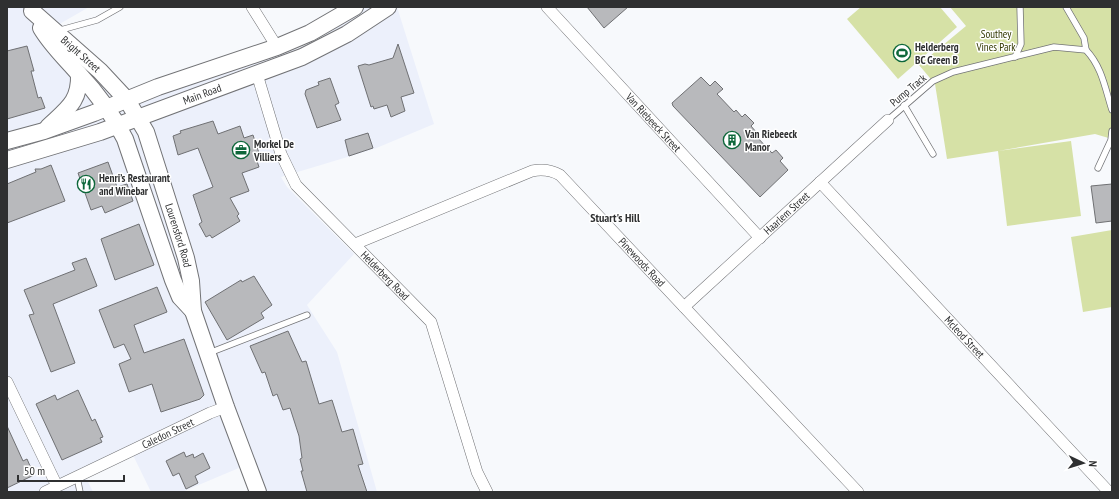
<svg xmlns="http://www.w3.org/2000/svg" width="1119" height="499" font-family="'PT Sans Narrow',sans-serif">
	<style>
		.built { fill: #ecf0fb }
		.green { fill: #d6e1a6 }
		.building { fill: #b8b9bc; stroke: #6f7073 }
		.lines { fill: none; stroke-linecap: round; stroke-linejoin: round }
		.lane-casing { stroke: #727376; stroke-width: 7 }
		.street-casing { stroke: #727376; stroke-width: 12 }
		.secondary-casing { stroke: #727376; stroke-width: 18 }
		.lane { stroke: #fff; stroke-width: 5.5 }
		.street { stroke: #fff; stroke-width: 11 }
		.secondary { stroke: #fff; stroke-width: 16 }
		.labels { text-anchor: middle; stroke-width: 3; stroke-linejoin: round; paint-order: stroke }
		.park-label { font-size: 11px; fill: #323800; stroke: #fff }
		.poi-label { font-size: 11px; font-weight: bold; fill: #2f3031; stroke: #fff; text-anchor: start }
		.street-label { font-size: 11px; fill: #2f3031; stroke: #fff }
		.neighbourhood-label { font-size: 12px; font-weight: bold; fill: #2f3031; stroke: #fff }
	</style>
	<rect width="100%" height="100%" fill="#f7f9fc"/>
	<path class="built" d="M7 7H89L51 29 127 107 299 48 318 39 359 14 355 7H397L434 124 374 149 281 177 287 187 354 254 307 305 337 352 377 492H266L263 484 246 465 182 492H151L131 451 84 474 93 492H7Z"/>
	<g class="green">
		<path d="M861 7H940L957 27 898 79 847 19Z"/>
		<path d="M950 7H1112V139L1095 134 998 151 1071 141 1081 216 1007 226 998 151 947 159 935 84 919 65 966 26Z"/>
		<path d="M1112 230V307L1083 312 1071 237Z"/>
	</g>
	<g class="building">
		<path d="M587 7H628L604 28Z"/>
		<path d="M398 44 414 93 401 97 405 111 391 117 387 105 374 109 373 106 371 107 358 66 365 64 369 65 393 58Z"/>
		<path d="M27 46 34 71H31L38 98 41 97 45 108 7 119V51Z"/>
		<path d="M701 77 710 86 715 81 723 89 717 94 734 112 736 110 742 117 745 114 754 123 751 126 757 133 755 135 772 153 776 150 783 158 780 161 788 170 760 197 673 106 672 103Z"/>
		<path d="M330 78 339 103 335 105 341 120 317 128 305 94 306 90 319 85 318 82Z"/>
		<path d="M213 121 218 134 240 126 244 138 253 135 259 153 255 155 259 167 242 173 249 191 230 198 239 214 237 216 240 221 212 238 210 235 206 237 199 224 202 222 193 195 213 187 198 148 178 155 173 136 181 133 180 131Z"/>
		<path d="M368 133 373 148 349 156 345 140Z"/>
		<path d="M108 162 117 187 127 184 133 201 105 213 102 206 91 210 78 173Z"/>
		<path d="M51 165 65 201 7 223V184L36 172 35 169H41Z"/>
		<path d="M1112 184V221L1096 223 1091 186Z"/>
		<path d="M139 224 154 265 115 280 101 239Z"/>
		<path d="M86 258 97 286 53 304 75 363 51 372 29 315 34 314 24 290 75 270 72 263Z"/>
		<path d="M254 276 272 305 261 313 264 318 227 340 205 302 241 280 242 282Z"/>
		<path d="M157 287 167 312 134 325 144 353 184 339 204 395 200 399 161 412 152 384 129 392 119 364 131 359 124 344 114 348 99 310Z"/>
		<path d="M288 331 302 362 306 361 319 404 332 400 342 432 353 429 363 464 358 465 367 492H307L301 471H303L300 459 302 458 299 436 290 408 283 410 277 394 273 396 265 372 262 373 250 346Z"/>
		<path d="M78 390 92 421 95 419 103 437 100 438 102 442 62 460 36 404 55 395 57 400Z"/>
		<path d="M7 426 23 461 27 459 34 475 7 488Z"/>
		<path d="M184 452 186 457 193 454 194 458 203 453 210 468 195 476 198 483 186 489 179 473 173 476 166 461Z"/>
	</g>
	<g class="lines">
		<defs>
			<g id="lane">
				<path d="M1066 7 1084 38 1086 50"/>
				<path d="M57 31 97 20 120 7"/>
				<path d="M1015 57 1021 44 1020 7"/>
				<path d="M904 105 933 154"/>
				<path d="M888 120 933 81 953 72 1054 47 1086 50C1102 67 1105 88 1112 110"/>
				<path d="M1098 168 1111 140 1112 131"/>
				<path d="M209 353 307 315"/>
				<path d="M77 477 80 492"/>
			</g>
			<g id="street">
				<path d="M252 7 277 47"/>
				<path id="s1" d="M547 7 760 238"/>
				<path id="s2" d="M257 74 281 154 296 185 431 322 477 472 487 492"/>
				<path id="s3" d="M820 182 1109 492"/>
				<path id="s4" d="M355 244 532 171C542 169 551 170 560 175L858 492"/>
				<path id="s5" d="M684 307 888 120"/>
				<path d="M7 382 57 486"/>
				<path id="s6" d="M45 492 210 413 226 407"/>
			</g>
			<g id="secondary">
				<path id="s7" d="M32 11 100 71 127 100 146 132 186 258 191 281 193 311 226 407 258 492"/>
				<path d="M41 28C51 45 65 58 78 73 97 93 113 115 125 139L173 280 180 297 193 311"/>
				<path d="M48 127C67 109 80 102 79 74"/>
				<path d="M7 141 44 131 94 113 158 87 277 47 310 33 355 7"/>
				<path id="s8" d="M7 160 100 132 302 57 347 34 388 7"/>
			</g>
		</defs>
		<use href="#lane" class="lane-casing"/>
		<use href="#street" class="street-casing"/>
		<use href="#secondary" class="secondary-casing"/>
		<use href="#lane" class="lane"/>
		<use href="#street" class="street"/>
		<use href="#secondary" class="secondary"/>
	</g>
	<defs>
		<symbol id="stadium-ring" viewBox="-11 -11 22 22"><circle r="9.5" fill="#fff" stroke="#0d673a" stroke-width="1.5"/><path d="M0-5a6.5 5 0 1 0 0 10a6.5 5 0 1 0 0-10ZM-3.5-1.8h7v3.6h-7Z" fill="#0d673a"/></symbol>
		<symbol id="building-ring" viewBox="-11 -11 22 22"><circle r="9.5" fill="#fff" stroke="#0d673a" stroke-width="1.5"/><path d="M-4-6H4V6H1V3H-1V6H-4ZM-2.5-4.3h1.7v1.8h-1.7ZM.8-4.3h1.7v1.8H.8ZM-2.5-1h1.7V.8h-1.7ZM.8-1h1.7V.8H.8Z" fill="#0d673a"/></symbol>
		<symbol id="office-ring" viewBox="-11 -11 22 22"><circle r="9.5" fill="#fff" stroke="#0d673a" stroke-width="1.5"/><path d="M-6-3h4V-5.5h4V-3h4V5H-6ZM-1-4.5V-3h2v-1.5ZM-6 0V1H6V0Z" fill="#0d673a"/></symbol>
		<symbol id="restaurant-ring" viewBox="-11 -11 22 22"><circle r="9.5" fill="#fff" stroke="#0d673a" stroke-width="1.5"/><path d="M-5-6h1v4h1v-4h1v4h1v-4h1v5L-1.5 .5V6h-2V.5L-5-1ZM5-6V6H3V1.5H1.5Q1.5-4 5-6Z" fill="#0d673a"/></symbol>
	</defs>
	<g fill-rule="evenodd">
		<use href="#stadium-ring" x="892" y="43" width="20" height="20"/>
		<use href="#building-ring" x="722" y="130" width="20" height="20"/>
		<use href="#office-ring" x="231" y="140" width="20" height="20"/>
		<use href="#restaurant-ring" x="76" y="174" width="20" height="20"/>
	</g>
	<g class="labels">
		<g class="park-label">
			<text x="996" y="38">Southey<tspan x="996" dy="13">Vines Park</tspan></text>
		</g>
		<g class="poi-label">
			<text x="915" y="51">Helderberg<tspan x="915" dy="13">BC Green B</tspan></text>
			<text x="745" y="138">Van Riebeeck<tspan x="745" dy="13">Manor</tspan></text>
			<text x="254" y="148">Morkel De<tspan x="254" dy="13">Villiers</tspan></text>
			<text x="99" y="182">Henri’s Restaurant<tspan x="99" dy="13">and Winebar</tspan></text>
		</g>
		<g class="street-label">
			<text dy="4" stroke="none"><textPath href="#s7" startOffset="65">Bright Street</textPath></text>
			<text transform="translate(908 90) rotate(-40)" y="4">Pump Track</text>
			<text dy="4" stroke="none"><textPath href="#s8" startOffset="206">Main Road</textPath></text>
			<text dy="4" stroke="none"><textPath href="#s1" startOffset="157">Van Riebeeck Street</textPath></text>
			<text dy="4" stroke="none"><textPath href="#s5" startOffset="139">Haarlem Street</textPath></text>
			<text dy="4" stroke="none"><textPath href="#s7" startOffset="276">Lourensford Road</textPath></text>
			<text dy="4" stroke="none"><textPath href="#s4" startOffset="340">Pinewoods Road</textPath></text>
			<text dy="4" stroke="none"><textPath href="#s2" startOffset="245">Helderberg Road</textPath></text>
			<text dy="4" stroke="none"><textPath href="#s3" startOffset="212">Mcleod Street</textPath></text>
			<text dy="4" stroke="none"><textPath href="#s6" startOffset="136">Caledon Street</textPath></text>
		</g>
		<g class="neighbourhood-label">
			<text x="615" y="222">Stuart's Hill</text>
		</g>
	</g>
	<rect width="1119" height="499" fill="none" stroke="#2f3031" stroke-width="16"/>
	<g transform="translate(1083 463) rotate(94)" stroke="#ffffff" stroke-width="3" paint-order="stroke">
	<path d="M0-3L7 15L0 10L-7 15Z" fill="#2f3031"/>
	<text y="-6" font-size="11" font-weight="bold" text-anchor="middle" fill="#2f3031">N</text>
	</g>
	<path d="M18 475v6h106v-6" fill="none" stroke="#2f3031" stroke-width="2"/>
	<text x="24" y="475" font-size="12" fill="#2f3031" stroke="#ffffff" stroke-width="3" paint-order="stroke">50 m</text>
</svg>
